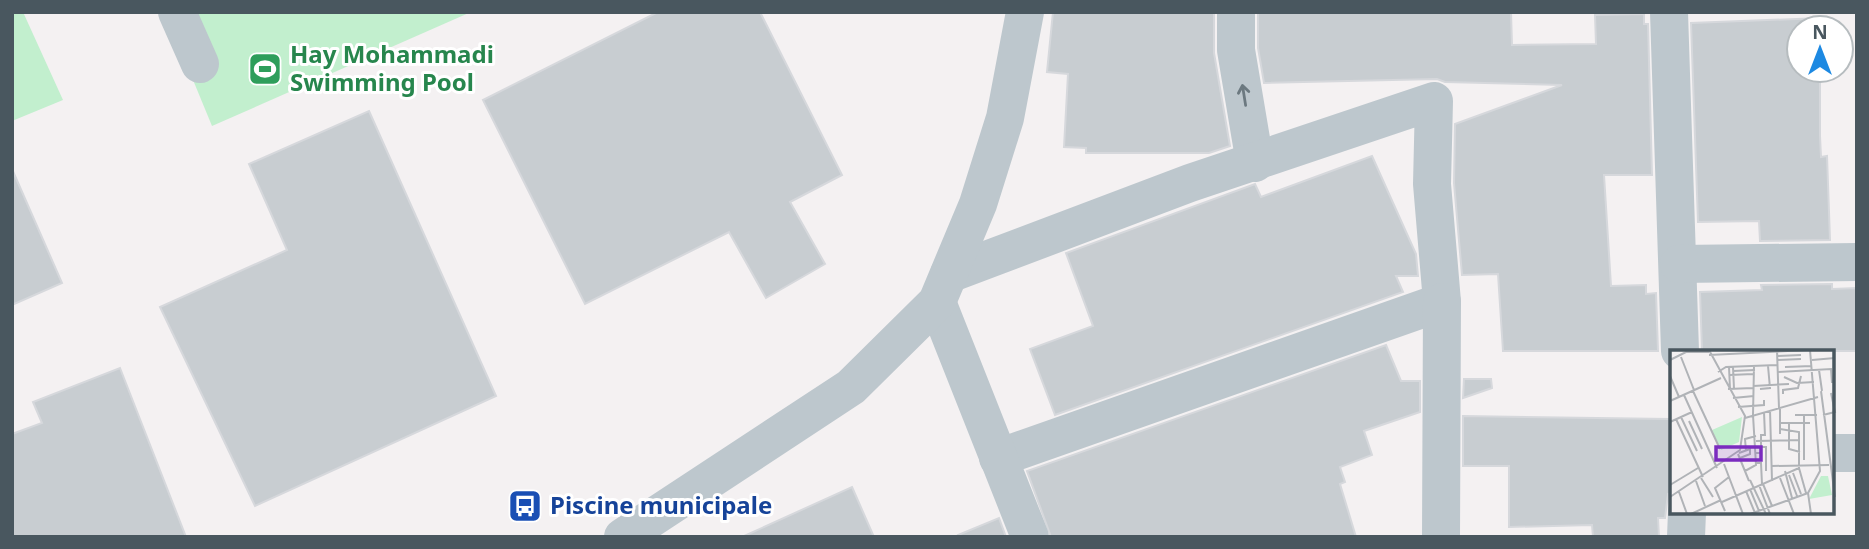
<svg xmlns="http://www.w3.org/2000/svg" width="1869" height="549" font-family="'Noto Sans',sans-serif">
	<style>
		.green { fill: #c2efce }
		.building { fill: #c8cdd1; stroke: #d6d8dc; stroke-width: 2 }
		.lines { fill: none; stroke-linecap: round; stroke-linejoin: round }
		.minor { stroke: #bdc7cd; stroke-width: 38 }
		.oneway { stroke: #6c7980 }
		.labels { text-anchor: middle; stroke-width: 6; stroke-linejoin: round; paint-order: stroke }
		.leisure-label { font-size: 24px; font-weight: bold; fill: #27864d; stroke: #fff; text-anchor: start }
		.transit-label { font-size: 24px; font-weight: bold; fill: #164399; stroke: #fff; text-anchor: start }
		.inset-road { fill: none; stroke: #b0b3b7; stroke-width: 2 }
		.view { fill: #7b2cbf; fill-opacity: 0.15; stroke: #7b2cbf; stroke-width: 3.5 }
		.inset-edge { fill: none; stroke: #49575f; stroke-width: 3.5 }
	</style>
	<rect width="100%" height="100%" fill="#f4f1f2"/>
	<g class="green">
		<path d="M12 12H23L63 100 12 121Z"/>
		<path d="M165 12H471L212 126Z"/>
	</g>
	<g class="building">
		<path d="M658 12H760L842 175 790 202 825 264 766 298 729 232 585 304 483 100Z"/>
		<path d="M1053 12H1214V53L1230 146 1209 153H1086V148L1064 147 1068 74 1047 72Z"/>
		<path d="M1258 12H1511L1512 45 1596 44 1595 15 1644 14V24H1648L1652 175H1604L1611 286 1646 285V294L1656 293 1658 351H1503L1498 274 1462 275 1454 183 1455 124 1562 85 1445 82 1437 79 1264 83 1258 48Z"/>
		<path d="M1820 18V28H1799V70H1820V136L1821 157 1827 156 1830 240 1760 241 1759 221 1698 222 1691 23Z"/>
		<path d="M369 111 496 396 255 506 160 307 287 250 249 164Z"/>
		<path d="M1372 156 1416 254 1418 276H1396L1403 292 1055 415 1030 349 1093 326 1066 253 1255 184 1261 197Z"/>
		<path d="M12 169 62 283 12 305Z"/>
		<path d="M1832 284V289L1857 288V351H1702L1700 292 1762 290 1761 285Z"/>
		<path d="M1386 345 1401 381H1420V412L1364 431 1372 455 1340 467 1345 482 1340 484 1356 537H1051L1027 471Z"/>
		<path d="M120 368 186 537H12V434L42 423 33 402Z"/>
		<path d="M1464 379H1491L1492 388 1463 398Z"/>
		<path d="M1463 416 1669 419 1671 495 1668 494 1665 518H1658L1659 537H1593L1592 525 1509 527V466H1463Z"/>
		<path d="M852 487 874 537H742Z"/>
		<path d="M999 518 1006 537H959L958 535Z"/>
	</g>
	<g class="lines">
		<g class="minor">
			<path d="M177 12 200 64"/>
			<path d="M1236 12V50L1255 163"/>
			<path d="M1669 12 1680 351"/>
			<path d="M1679 264 1857 262"/>
			<path d="M949 274 1190 183 1434 101 1432 184 1442 302 998 458"/>
			<path d="M937 302 1030 537"/>
			<path d="M1832 453H1857"/>
			<path d="M623 537 851 387 937 302 978 204 1005 118 1025 12"/>
			<path d="M1441 537 1442 302"/>
			<path d="M1686 537 1687 512"/>
		</g>
	</g>
	<defs><path id="oneway-shaft" d="M-6 0H5M1.5-3L5.5 0L1.5 3" fill="none" stroke-width="1.6" stroke-linecap="round" stroke-linejoin="round" transform="scale(1.75)"/></defs>
	<use class="oneway" href="#oneway-shaft" transform="translate(1244 95) rotate(-99)"/>
	<defs>
		<symbol id="stadium-square" viewBox="-11 -11 22 22"><rect x="-9" y="-9" width="18" height="18" rx="4" fill="#2e9e5b" stroke="#fff"/><path d="M0-5a6.5 5 0 1 0 0 10a6.5 5 0 1 0 0-10ZM-3.5-1.8h7v3.6h-7Z" fill="#fff"/></symbol>
		<symbol id="bus-square" viewBox="-11 -11 22 22"><rect x="-9" y="-9" width="18" height="18" rx="4" fill="#1a4fb4" stroke="#fff"/><path d="M-5-6H5V4H4V6H2V4H-2V6H-4V4H-5ZM-3.5-4V0h7V-4ZM-3.5 1.2v1.5H-2V1.2ZM2 1.2v1.5H3.5V1.2Z" fill="#fff"/></symbol>
	</defs>
	<g fill-rule="evenodd">
		<use href="#stadium-square" x="246" y="50" width="38" height="38"/>
		<use href="#bus-square" x="506" y="487" width="38" height="38"/>
	</g>
	<g class="labels">
		<g class="leisure-label">
			<text x="290" y="63">Hay Mohammadi<tspan x="290" dy="28">Swimming Pool</tspan></text>
		</g>
		<g class="transit-label">
			<text x="550" y="514">Piscine municipale</text>
		</g>
	</g>
	<g transform="translate(1670 350)">
		<rect width="164" height="164" fill="#f4f1f2"/>
		<path d="M72 67 69 92 51 100 42 80ZM151 126H158L162 145 139 149Z" fill="#c2efce"/>
		<path class="inset-road" d="M140 0 150 121 138 143 141 164M107 1 109 58M39 5 137 0M107 6 131 5M11 7 24 40M0 10 16 2H39M107 10 131 9M142 10 165 8M59 17 60 39M63 17 64 39M115 17 142 16M149 20 152 41M63 21 85 20M48 22 56 17 107 15M108 22 161 19 162 33M60 25 83 24M0 26 9 47M114 27 127 33 144 32M83 36 119 34M58 39 83 38M90 39 100 38 98 16M23 41 50 99M151 41 165 147M113 44V40L128 38 131 26M14 45 47 118M63 48 84 46M0 51 51 28M68 57 94 55V50M110 58V84M100 60 102 131M94 62 95 86M83 65 84 16M125 65H147M153 65 165 62 161 43M134 66V110M11 67 27 101M75 68 148 47M6 69 33 127M19 71 32 99M0 72 22 62M110 73H140M119 73V99L130 102M86 91 129 90M91 97H96V121M76 101 75 89 86 86M69 103 80 99V104L70 108M86 103H91V85H95M68 104 79 131M86 113H91L92 134M54 114 73 164M102 116 159 115M129 118 136 143M75 121 86 115 83 65M115 121 122 148M123 123 131 144M119 125 127 146M31 128 43 147M110 128 124 164M80 130 96 164M26 131 35 156M93 134 102 156M0 135 28 118M89 135 100 164M80 139 89 161M76 141 85 163M9 142 17 164M0 147 70 100 75 66 39 0M52 152 129 118V82L110 79M55 161 45 138 59 127M21 164 51 150M80 164 138 143"/>
		<path class="view" d="M46 97H91V110H46Z"/>
		<rect width="164" height="164" class="inset-edge"/>
	</g>
	<rect width="1869" height="549" fill="none" stroke="#49575f" stroke-width="28"/>
	<g transform="translate(1820 49)"><circle r="33" fill="#ffffff" stroke="#b6bcbf" stroke-width="2"/>
	<path d="M0-5L12 26L0 18L-12 26Z" fill="#1d89e2"/>
	<text y="-10" font-size="19" font-weight="bold" text-anchor="middle" fill="#49575f">N</text>
	</g>
</svg>
